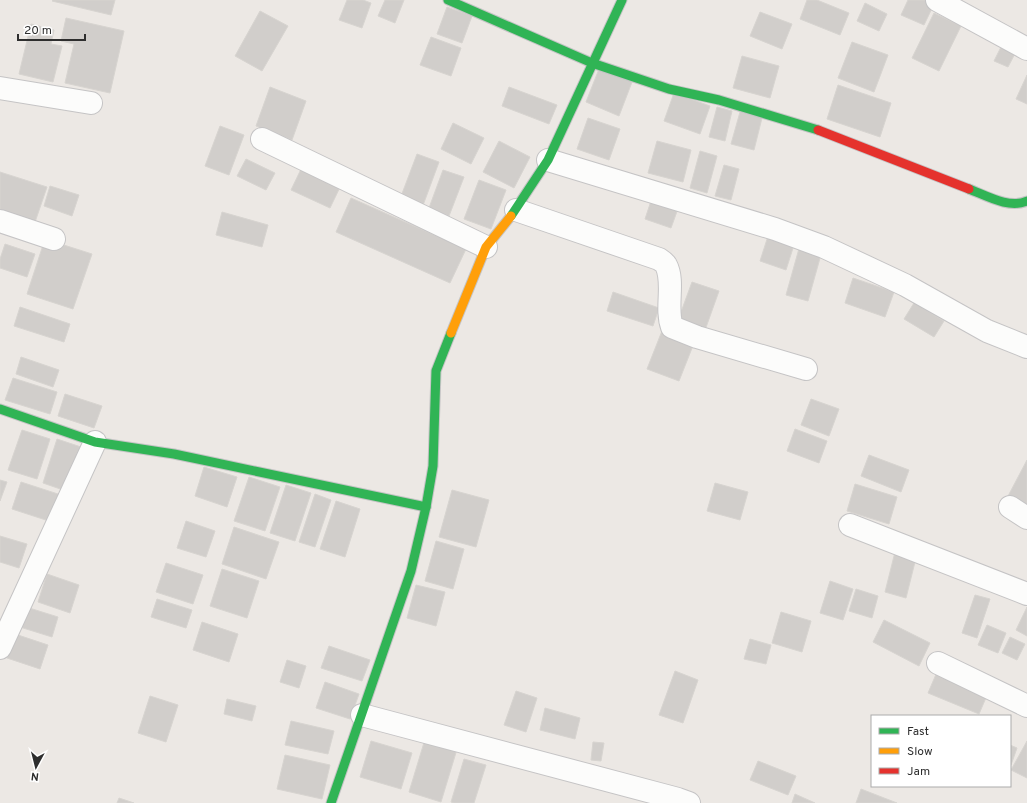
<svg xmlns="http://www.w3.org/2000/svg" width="1027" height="803" font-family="Overpass,sans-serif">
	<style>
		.building { fill: #d1cecb; stroke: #d7d4d0 }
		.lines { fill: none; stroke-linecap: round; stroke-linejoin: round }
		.street-casing { stroke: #c5c4c5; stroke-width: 24 }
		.fast-casing { stroke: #c5c4c5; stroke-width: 11 }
		.slow-casing { stroke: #c5c4c5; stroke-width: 11 }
		.jam-casing { stroke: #c5c4c5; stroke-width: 11 }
		.street { stroke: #fcfcfb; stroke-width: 22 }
		.fast { stroke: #30b455; stroke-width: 9 }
		.slow { stroke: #ff9f0a; stroke-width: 9 }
		.jam { stroke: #e5322d; stroke-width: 9 }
	</style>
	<rect width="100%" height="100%" fill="#ece8e4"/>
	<g class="building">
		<path d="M53 0H115L111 15 52 1Z"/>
		<path d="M347 0H363L371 3 362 28 339 20Z"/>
		<path d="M385 0H404L395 23 378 16Z"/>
		<path d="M807 0H817L849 13 840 35 800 19Z"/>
		<path d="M908 0H931L935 2 924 25 901 15Z"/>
		<path d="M865 3 887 14 879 31 857 21Z"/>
		<path d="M447 7 472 16 462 43 437 34Z"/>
		<path d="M260 11 288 26 262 71 235 56Z"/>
		<path d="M760 12 792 24 782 49 750 36Z"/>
		<path d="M934 13 961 26 939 71 912 58Z"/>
		<path d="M66 18 124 31 110 93 65 83 74 44 61 41Z"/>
		<path d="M31 24 54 30 51 44 62 46 53 82 19 74Z"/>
		<path d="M431 37 461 48 451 76 420 65Z"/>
		<path d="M1004 41 1018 48 1008 67 994 61Z"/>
		<path d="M852 42 888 55 874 92 838 78Z"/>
		<path d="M742 56 779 66 770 98 733 88Z"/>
		<path d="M599 69 632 82 619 116 586 102Z"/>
		<path d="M1027 75V104L1016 99Z"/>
		<path d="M838 85 891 103 880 137 827 119Z"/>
		<path d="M270 87 306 101 292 140 256 126Z"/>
		<path d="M509 87 557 105 549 124 502 106Z"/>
		<path d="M674 93 710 106 700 134 664 121Z"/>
		<path d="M717 107 732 111 725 141 709 137Z"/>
		<path d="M740 112 762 118 754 150 731 144Z"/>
		<path d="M588 118 620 129 609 160 577 149Z"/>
		<path d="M453 123 484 138 471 164 441 149Z"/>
		<path d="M220 126 244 135 229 175 205 166Z"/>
		<path d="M499 141 530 157 514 188 483 172Z"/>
		<path d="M657 141 691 150 683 182 648 173Z"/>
		<path d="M700 151 717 156 707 193 690 188Z"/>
		<path d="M417 154 439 162 422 208 400 199Z"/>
		<path d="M246 159 275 173 266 190 237 176Z"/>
		<path d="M303 165 342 183 330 208 291 190Z"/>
		<path d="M724 165 739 169 731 200 715 196Z"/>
		<path d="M443 170 464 177 449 216 429 208Z"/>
		<path d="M0 172 47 187 34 225 0 213Z"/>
		<path d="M479 180 506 190 491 229 464 219Z"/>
		<path d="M50 186 79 195 72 216 44 206Z"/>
		<path d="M653 195 680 203 671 228 645 219Z"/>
		<path d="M351 198 466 249 450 283 336 232Z"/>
		<path d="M222 212 268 225 262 247 216 235Z"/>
		<path d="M768 236 794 245 786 270 760 261Z"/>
		<path d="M45 239 92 254 73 309 27 294Z"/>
		<path d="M5 244 35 254 27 277 0 268V259Z"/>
		<path d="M800 245 822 251 808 301 786 295Z"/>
		<path d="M853 278 894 292 885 317 845 303Z"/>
		<path d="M692 282 719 291 704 333 677 323Z"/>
		<path d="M613 292 659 308 653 326 607 311Z"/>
		<path d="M914 303 944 321 934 337 904 319Z"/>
		<path d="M20 307 70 324 64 342 14 326Z"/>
		<path d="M662 331 694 343 679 381 647 369Z"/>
		<path d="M21 357 59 370 53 387 16 374Z"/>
		<path d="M13 378 57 392 50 414 5 400Z"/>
		<path d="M65 394 102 406 94 428 58 416Z"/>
		<path d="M811 399 839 409 829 436 801 425Z"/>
		<path d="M795 429 827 441 819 463 787 451Z"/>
		<path d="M22 430 50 439 37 479 8 470Z"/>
		<path d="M57 439 84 448 69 492 43 483Z"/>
		<path d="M869 455 909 470 901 492 861 476Z"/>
		<path d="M1027 460V509L1007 498Z"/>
		<path d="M204 467 237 477 227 507 195 496Z"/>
		<path d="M249 477 280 487 265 531 234 521Z"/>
		<path d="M0 480 7 482 0 501Z"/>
		<path d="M21 482 61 495 52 522 12 509Z"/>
		<path d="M715 483 748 492 740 520 707 511Z"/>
		<path d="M855 484 897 497 889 524 847 511Z"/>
		<path d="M286 485 311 493 295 541 270 533Z"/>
		<path d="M452 490 489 500 476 547 439 537Z"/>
		<path d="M315 494 331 500 315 547 299 542Z"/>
		<path d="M336 501 360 509 345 557 320 549Z"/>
		<path d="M186 521 215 531 206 557 177 548Z"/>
		<path d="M234 527 279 542 266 579 222 564Z"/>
		<path d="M0 536 27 544 19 568 0 562Z"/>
		<path d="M436 541 464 549 453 589 425 581Z"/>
		<path d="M896 548 917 554 906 598 885 592Z"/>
		<path d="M166 563 203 575 193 604 156 592Z"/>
		<path d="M222 569 259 581 247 618 210 606Z"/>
		<path d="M47 574 79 585 70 613 38 602Z"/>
		<path d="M830 581 853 589 843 620 820 613Z"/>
		<path d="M416 585 445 592 436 626 407 618Z"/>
		<path d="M856 589 878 596 872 618 849 611Z"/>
		<path d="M975 595 990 599 977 638 962 633Z"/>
		<path d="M157 599 192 610 186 628 151 617Z"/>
		<path d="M26 607 58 617 52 637 20 627Z"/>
		<path d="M1027 607V636L1016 630Z"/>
		<path d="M781 612 811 621 802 652 772 643Z"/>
		<path d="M884 620 930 643 919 666 873 642Z"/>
		<path d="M202 622 238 634 229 662 193 650Z"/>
		<path d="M987 625 1006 633 998 653 978 645Z"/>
		<path d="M15 634 48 645 40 669 7 658Z"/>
		<path d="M1010 637 1025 644 1017 660 1002 653Z"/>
		<path d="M750 639 771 645 766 664 744 659Z"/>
		<path d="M329 646 370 660 362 681 321 668Z"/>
		<path d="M287 660 306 666 299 688 280 682Z"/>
		<path d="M675 671 698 680 683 723 659 715Z"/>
		<path d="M937 672 988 693 979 714 928 693Z"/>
		<path d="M325 682 359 694 350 719 316 708Z"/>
		<path d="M516 691 537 698 526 732 504 725Z"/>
		<path d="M150 696 178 705 166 742 138 733Z"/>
		<path d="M227 699 256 706 252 721 224 714Z"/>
		<path d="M545 708 580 718 575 739 540 730Z"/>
		<path d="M291 721 334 731 328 754 285 745Z"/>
		<path d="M426 736 458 746 441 802 409 792Z"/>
		<path d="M371 741 412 753 401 789 360 777Z"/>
		<path d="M1027 741V778L1011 770Z"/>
		<path d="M593 742 604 743 601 761 591 760Z"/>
		<path d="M1010 745 1017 748 1011 765H1010Z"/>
		<path d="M285 755 330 765 322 799 277 789Z"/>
		<path d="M464 759 486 765 474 803H454L451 802Z"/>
		<path d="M758 761 796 776 788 795 750 780Z"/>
		<path d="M861 789 897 803H856Z"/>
		<path d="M795 794 815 803H792Z"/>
		<path d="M119 798 134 803H117Z"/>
	</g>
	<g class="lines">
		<defs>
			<g id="street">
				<path d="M937 0 1027 49"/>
				<path d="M0 88 91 103"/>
				<path d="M262 139 486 247"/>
				<path d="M548 160 775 229 824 247 905 285 987 331 1027 347"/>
				<path d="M516 210 659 259C662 261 665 263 666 265 675 282 665 308 672 327L697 337 806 369"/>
				<path d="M0 221 54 239"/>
				<path d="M1010 507 1027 518"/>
				<path d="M850 525 1027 594"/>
				<path d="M0 648 95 442"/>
				<path d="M938 663 1027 706"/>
				<path d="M362 715 678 799 689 803"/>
			</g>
			<g id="fast">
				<path d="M448 0 592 63 669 89 719 100 818 130"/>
				<path d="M969 189C987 196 1009 209 1027 201"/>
				<path d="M511 216 548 160 622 0"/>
				<path d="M0 409 95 442 174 454 426 507"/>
				<path d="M331 803 411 571 426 507 433 466 436 371 451 333"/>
			</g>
			<path id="slow" d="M451 333 486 247 511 216"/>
			<path id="jam" d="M818 130 969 189"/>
		</defs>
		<use href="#street" class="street-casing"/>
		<use href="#fast" class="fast-casing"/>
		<use href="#slow" class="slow-casing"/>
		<use href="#jam" class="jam-casing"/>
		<use href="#street" class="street"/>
		<use href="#fast" class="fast"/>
		<use href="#slow" class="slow"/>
		<use href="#jam" class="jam"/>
	</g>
	<rect x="871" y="715" width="140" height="72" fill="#ffffff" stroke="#ababab"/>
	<rect x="879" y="728" width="20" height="6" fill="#30b455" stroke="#ababab"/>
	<text x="907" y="735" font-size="12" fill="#2e2e2e">Fast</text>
	<rect x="879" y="748" width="20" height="6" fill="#ff9f0a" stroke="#ababab"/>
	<text x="907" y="755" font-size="12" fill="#2e2e2e">Slow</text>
	<rect x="879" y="768" width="20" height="6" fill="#e5322d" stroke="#ababab"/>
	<text x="907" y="775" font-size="12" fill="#2e2e2e">Jam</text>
	<g transform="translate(36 767) rotate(187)" stroke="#ffffff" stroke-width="3" paint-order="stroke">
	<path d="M0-3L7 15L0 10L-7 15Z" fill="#2e2e2e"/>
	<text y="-6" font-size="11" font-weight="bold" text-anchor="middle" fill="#2e2e2e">N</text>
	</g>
	<path d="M18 34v6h67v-6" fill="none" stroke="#2e2e2e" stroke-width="2"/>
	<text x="24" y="34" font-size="12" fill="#2e2e2e" stroke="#ffffff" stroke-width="3" paint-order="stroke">20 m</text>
</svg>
